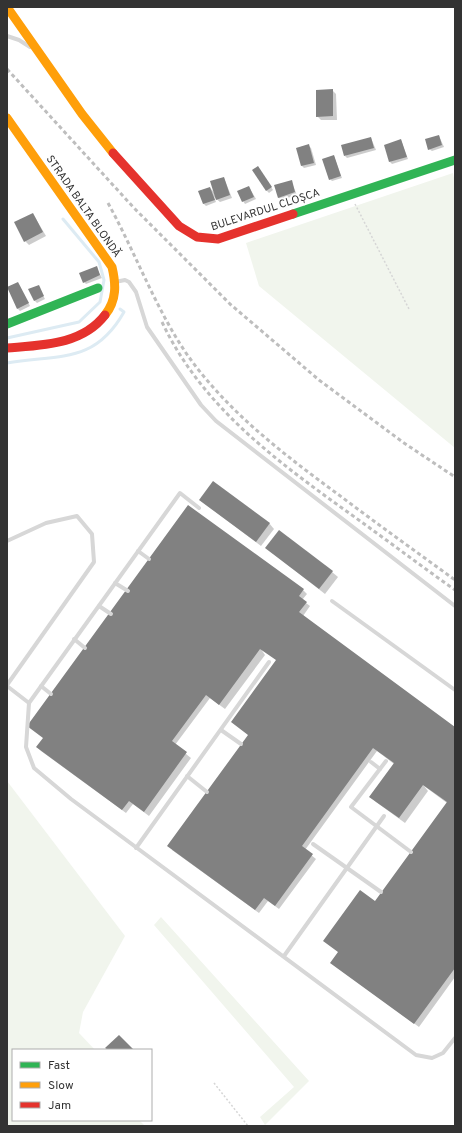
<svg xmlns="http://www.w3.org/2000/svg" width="462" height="1133" font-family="Overpass,sans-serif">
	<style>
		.green { fill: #f1f5ed }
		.shadow { fill: #0003 }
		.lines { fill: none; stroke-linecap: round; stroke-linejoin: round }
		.stream { stroke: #ddebf3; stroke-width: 3 }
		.building { fill: #818181 }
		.path { stroke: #d6d6d6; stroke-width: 1.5; stroke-dasharray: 2 2; stroke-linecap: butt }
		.lane { stroke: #d7d7d7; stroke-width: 4 }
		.fast { stroke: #30b455; stroke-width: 9 }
		.slow { stroke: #ff9f0a; stroke-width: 9 }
		.jam { stroke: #e5322d; stroke-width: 9 }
		.rail { stroke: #bebebe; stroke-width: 3; stroke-dasharray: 4 3; stroke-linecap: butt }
		.labels { text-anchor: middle; stroke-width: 4; stroke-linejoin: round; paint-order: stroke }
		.street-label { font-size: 11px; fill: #333; stroke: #fff }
	</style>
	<rect width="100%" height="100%" fill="#fff"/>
	<g class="green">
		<path d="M453 173 455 183V448L259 286 246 243Z"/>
		<path d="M7 781 125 936 83 1012 79 1033 95 1050H13V1120H139L145 1126H7Z"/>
		<path d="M161 917 309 1081 265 1125 260 1117 294 1087 154 925Z"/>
	</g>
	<g class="shadow">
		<path d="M332 90 336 94 337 120H321L317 116Z"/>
		<path d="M439 136 444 147 432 151 429 149Z"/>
		<path d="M371 138 376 150 347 158 345 156Z"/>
		<path d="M401 140 408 159 392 164 390 162Z"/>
		<path d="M308 145 311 148 316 165 304 168 302 166 297 148Z"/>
		<path d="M334 156 342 178 332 181 330 179Z"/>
		<path d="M258 167 273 190 269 193 267 191Z"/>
		<path d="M224 178 232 198 220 202 214 197 216 202 206 206 203 203 210 188 215 193Z"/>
		<path d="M291 181 297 195 281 200 278 197Z"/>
		<path d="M249 187 256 199 245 204 243 201Z"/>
		<path d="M33 214 46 236 29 245 25 241Z"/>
		<path d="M96 267 102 278 86 284 84 282Z"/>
		<path d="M18 283 30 306 20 311 18 309Z"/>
		<path d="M38 286 45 299 37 303 34 300Z"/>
		<path d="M200 500 269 523 274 529 261 546Z"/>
		<path d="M266 548 332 572 338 577 325 594Z"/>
		<path d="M303 590 307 594 302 600 310 606 303 616 455 728V977L419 1027 335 966 375 902 447 803 424 786 428 791 405 823 376 802 371 797 394 764 377 751 305 850 316 859 279 909 268 901 259 913 172 850 249 735 277 660 261 649 265 655 225 709 210 698 175 745 191 758 149 816 133 804 126 813 41 751 37 747 44 738 29 726Z"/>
	</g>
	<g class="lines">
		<g class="stream">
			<path d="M7 338 79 322 100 302 104 280 99 262 63 219"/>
			<path d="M7 363C58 354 94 365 124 312L120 309"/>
		</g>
	</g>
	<g class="building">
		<path d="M333 89V116L316 117V90Z"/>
		<path d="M439 135 442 145 428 150 425 139Z"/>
		<path d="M371 137 374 148 344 156 341 145Z"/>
		<path d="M401 139 407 157 389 162 384 145Z"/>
		<path d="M309 144 314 163 301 166 296 148Z"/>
		<path d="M334 155 341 176 329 180 322 159Z"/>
		<path d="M258 166 272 187 266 191 252 170Z"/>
		<path d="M224 177 230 195 216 200 210 181Z"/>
		<path d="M292 180 295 192 278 198 274 185Z"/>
		<path d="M249 186 254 197 242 202 237 191Z"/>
		<path d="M210 187 215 200 203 204 198 191Z"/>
		<path d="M33 213 43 232 24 242 14 222Z"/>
		<path d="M97 266 100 275 83 283 79 273Z"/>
		<path d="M18 282 29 303 17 309 7 287Z"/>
		<path d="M39 285 44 296 34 301 28 289Z"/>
		<path d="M213 481 270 523 256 542 199 500Z"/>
		<path d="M188 505 304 589 299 596 307 602 299 612 455 727V968L414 1024 330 963 338 952 323 941 360 890 375 901 447 802 423 785 399 818 369 797 394 763 373 748 302 846 313 854 275 906 264 898 255 910 167 846 248 735 231 722 276 660 260 649 219 705 206 695 172 741 187 752 144 812 129 801 122 810 36 747 43 738 27 726Z"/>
		<path d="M279 530 333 571 319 589 265 548Z"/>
		<path d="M119 1035 134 1050H108L105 1048Z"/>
	</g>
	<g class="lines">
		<g class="path">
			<path d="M355 204 409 309"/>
			<path d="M214 1083 248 1126"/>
		</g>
		<g class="lane">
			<path d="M7 36 19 40 30 47"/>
			<path d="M115 282 125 280 129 282 136 292 147 327 201 405 216 421 455 606"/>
			<path d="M7 541 46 523 77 516 92 534 94 562 7 685"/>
			<path d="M138 551 149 559"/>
			<path d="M115 583 128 591"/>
			<path d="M332 601 455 690"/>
			<path d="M99 606 111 614"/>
			<path d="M74 639 85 648"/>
			<path d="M7 686 29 703 26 747 34 768 71 799 416 1055 432 1058 443 1053 455 1038"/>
			<path d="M41 686 51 694"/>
			<path d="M29 703 180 493 199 508"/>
			<path d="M221 730 241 744"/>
			<path d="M386 761 351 807 411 852"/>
			<path d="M371 762 380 769"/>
			<path d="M187 776 207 792"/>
			<path d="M313 844 381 892"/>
			<path d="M136 848 269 662"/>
			<path d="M284 956 384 816"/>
		</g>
		<g class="fast">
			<path d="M293 214 455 160"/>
			<path d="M7 324 98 288"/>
		</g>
		<g class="slow">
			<path d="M7 7 82 114 113 153"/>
			<path d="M7 118 112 267C116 284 117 300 105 315"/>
		</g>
		<g class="jam">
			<path d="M113 153 179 226 197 237 218 239 293 214"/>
			<path d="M7 348C42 345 82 345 105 315"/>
		</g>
		<g class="rail">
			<path d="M7 69 134 208 230 304 319 380 404 443 455 477"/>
			<path d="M108 203C135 252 155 307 186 353 227 412 286 456 343 498 380 526 418 553 455 580"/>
			<path d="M162 322C200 403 271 457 342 508 380 535 417 563 455 590"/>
		</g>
	</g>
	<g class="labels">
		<g class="street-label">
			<text transform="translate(84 206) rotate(55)" y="4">STRADA BALTA BLONDĂ</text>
			<text transform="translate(265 209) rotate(-18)" y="4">BULEVARDUL CLOȘCA</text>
		</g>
	</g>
	<rect width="462" height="1133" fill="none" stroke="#333333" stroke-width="16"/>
	<rect x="12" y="1049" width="140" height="72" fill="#ffffff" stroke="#adadad"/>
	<rect x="20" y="1062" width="20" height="6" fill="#30b455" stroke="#adadad"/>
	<text x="48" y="1069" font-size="12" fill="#333333">Fast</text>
	<rect x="20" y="1082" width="20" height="6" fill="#ff9f0a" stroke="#adadad"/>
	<text x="48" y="1089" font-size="12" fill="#333333">Slow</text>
	<rect x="20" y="1102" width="20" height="6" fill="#e5322d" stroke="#adadad"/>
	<text x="48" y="1109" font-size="12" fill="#333333">Jam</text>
</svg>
